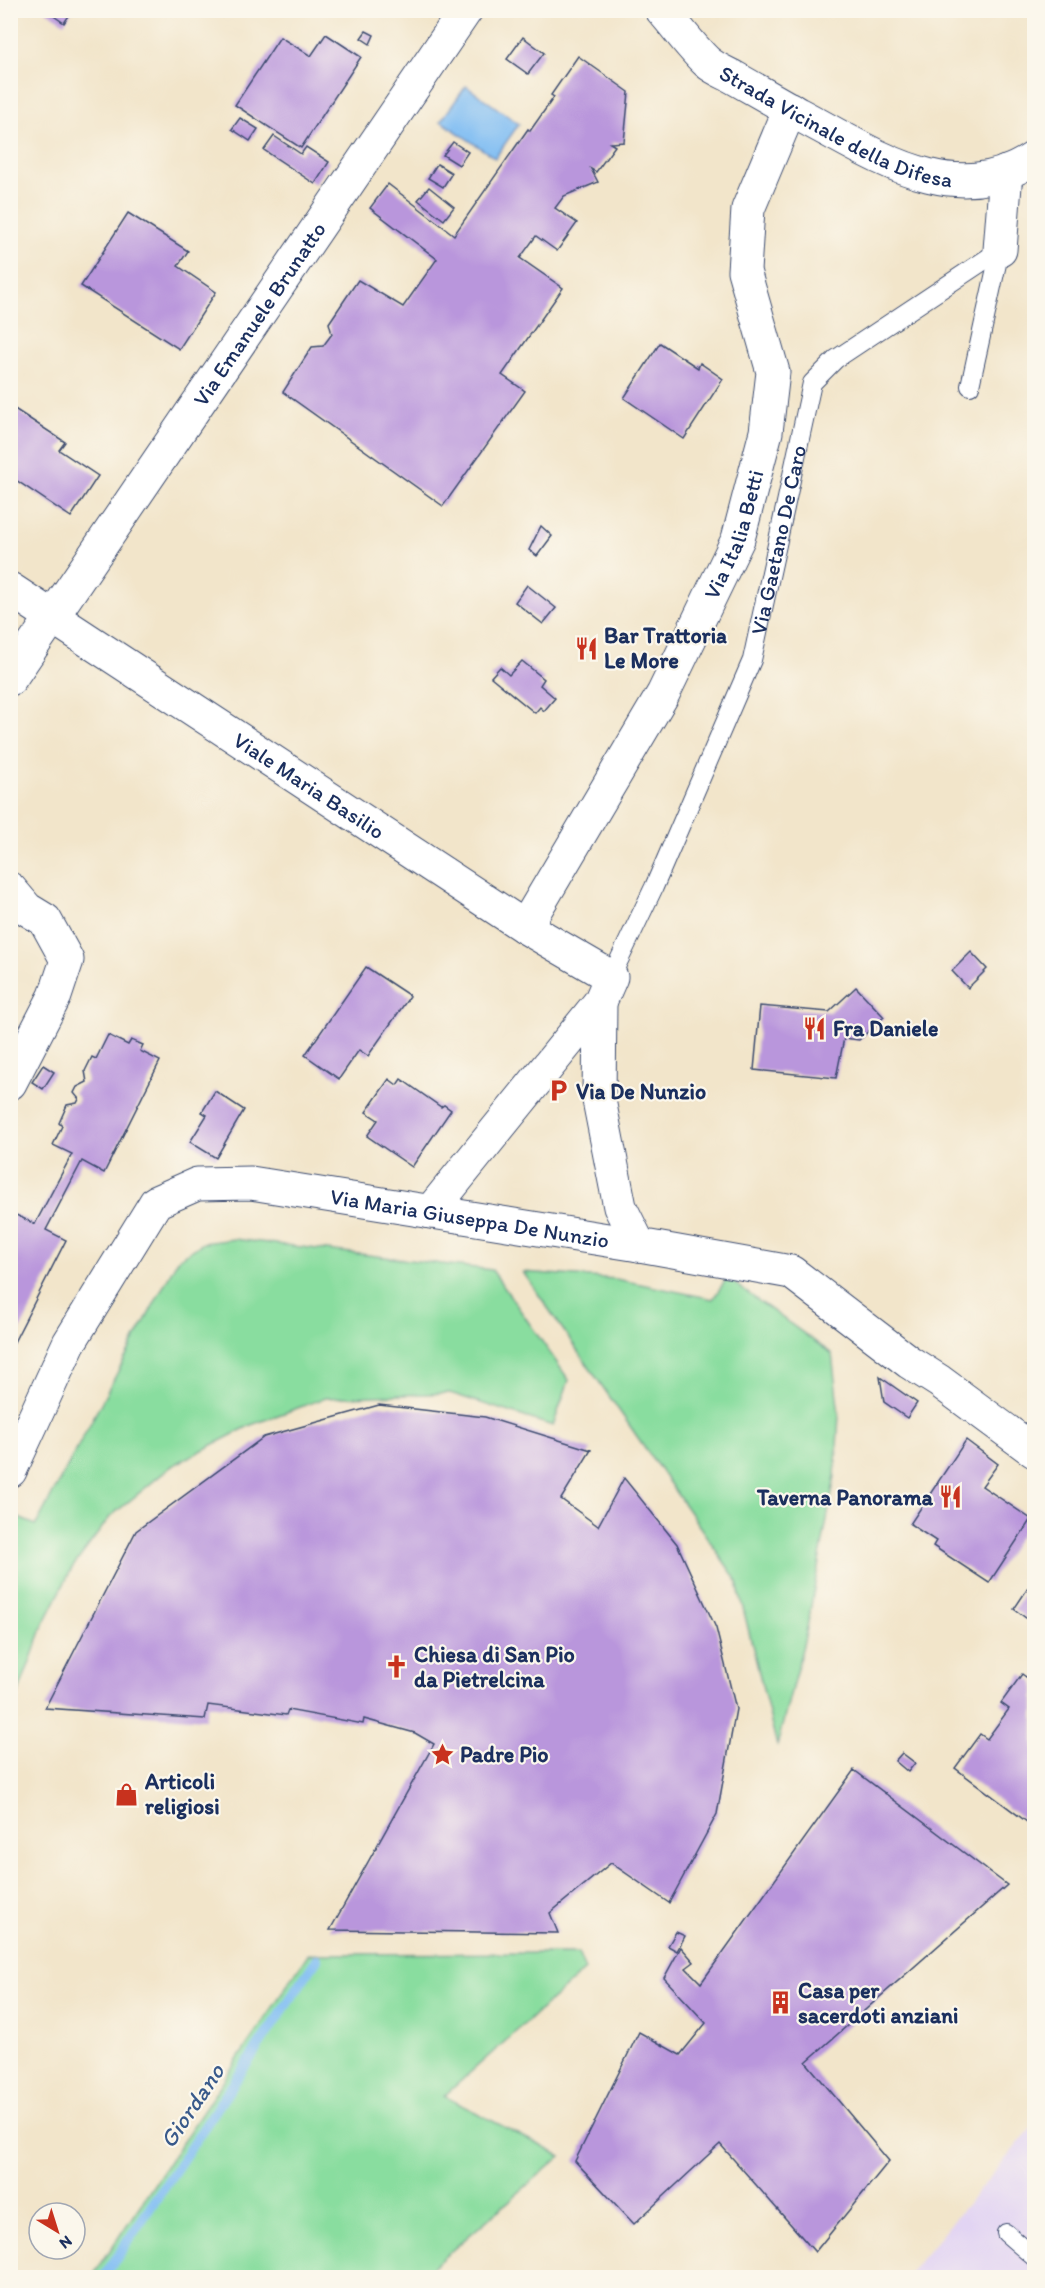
<svg xmlns="http://www.w3.org/2000/svg" width="1045" height="2288" font-family="Itim,sans-serif">
	<style>
		.built { fill: #e2d4f3 }
		.green { fill: #89dd9f; stroke: #52867e; stroke-width: 1.5 }
		.water { fill: #80bdf3; stroke: #4e76a8; stroke-width: 1.5 }
		.lines { fill: none; stroke-linecap: round; stroke-linejoin: round }
		.stream { stroke: #80bdf3; stroke-width: 10 }
		.building { fill: #b996dc }
		.service-casing { stroke: #3b4a6e; stroke-width: 20 }
		.minor-casing { stroke: #3b4a6e; stroke-width: 35 }
		.service { stroke: #fff; stroke-width: 18 }
		.minor { stroke: #fff; stroke-width: 33 }
		.labels { text-anchor: middle; stroke-width: 4.5; stroke-linejoin: round; paint-order: stroke }
		.street-label { font-size: 22px; fill: #1b2f5e; stroke: #fbf7ec }
		.poi-label { font-size: 22px; font-weight: bold; fill: #1b2f5e; stroke: #fbf7ec; text-anchor: start }
		.water-label { font-size: 24px; font-style: italic; fill: #395a8b; stroke: #fbf7ec }
	</style>
	<rect width="100%" height="100%" fill="#fbf7ec"/>
	<filter id="ink" filterUnits="userSpaceOnUse"><feTurbulence type="fractalNoise" baseFrequency=".0167" numOctaves="2"/><feDisplacementMap in="SourceGraphic" scale="12" xChannelSelector="R" yChannelSelector="G"/><feConvolveMatrix kernelMatrix="1 2 1 2 8 2 1 2 1" color-interpolation-filters="sRGB"/></filter>
	<filter id="wash" filterUnits="userSpaceOnUse"><feTurbulence type="fractalNoise" baseFrequency=".008" numOctaves="4" result="noise"/><feDisplacementMap in="SourceGraphic" scale="24" xChannelSelector="R" yChannelSelector="G"/><feGaussianBlur stdDeviation="1.35" result="paint"/><feColorMatrix in="noise" values="0 0 0 0 0 0 0 0 0 0 0 0 0 0 0 0 0 1.4 0 .05"/><feComposite in="paint" operator="in"/></filter>
	<g filter="url(#wash)">
		<rect width="100%" height="100%" fill="#f2e5ca"/>
		<path class="built" d="M1034 2125V2277H906Z"/>
		<g class="green">
			<path d="M234 1239 492 1270 569 1380 553 1426 450 1393 325 1398 251 1425 172 1466 110 1517 72 1568 43 1626 18 1694 11 1693 10 1529 16 1517 36 1525 178 1259 203 1243Z"/>
			<path d="M523 1272 616 1279 713 1299 727 1278 832 1354 839 1415 835 1476 806 1633 777 1746 736 1579Z"/>
			<path d="M578 1953 585 1970 444 2096 561 2156 421 2277H92L308 1954Z"/>
		</g>
		<path class="water" d="M466 86 519 124 495 158 441 121Z"/>
		<g class="lines">
			<path class="stream" d="M103 2278 317 1959"/>
		</g>
		<g id="blocks">
			<g class="building">
				<path d="M45 10H73L64 23Z"/>
				<path d="M366 31 374 35 370 44 361 38Z"/>
				<path d="M326 34 361 57 301 148 235 105 280 37 311 56Z"/>
				<path d="M523 37 544 53 528 74 507 59Z"/>
				<path d="M578 56 629 92 624 142 610 143 615 146 596 172 591 169 598 182 564 196 555 208 577 223 557 251 536 236 520 258 563 288 502 375 525 391 443 506 283 392 312 347 323 346 332 334 329 323 358 280 403 307 437 259 370 208 388 184 454 235 528 129 530 131 554 97 551 95Z"/>
				<path d="M240 118 258 129 250 141 232 129Z"/>
				<path d="M274 136 301 154 306 147 329 162 315 184 264 150Z"/>
				<path d="M453 142 468 152 459 165 443 155Z"/>
				<path d="M437 164 452 173 443 187 428 178Z"/>
				<path d="M429 187 454 207 444 220 418 200Z"/>
				<path d="M128 213 188 251 178 266 216 292 179 349 81 286Z"/>
				<path d="M660 343 698 368 700 363 723 379 684 439 624 398Z"/>
				<path d="M10 406 65 442 59 450 98 476 71 517 10 476Z"/>
				<path d="M541 526 552 536 537 556 529 550Z"/>
				<path d="M527 585 556 608 543 624 515 602Z"/>
				<path d="M522 661 544 679 540 685 555 698 544 711 540 707 535 713 491 677 500 667 509 675Z"/>
				<path d="M971 952 987 969 968 988 952 971Z"/>
				<path d="M366 967 410 996 368 1056 359 1050 339 1079 305 1055Z"/>
				<path d="M856 987 884 1017 859 1040 844 1038 836 1078 754 1070 760 1006 829 1012Z"/>
				<path d="M108 1035 128 1045 131 1040 143 1045 140 1051 160 1061 104 1173 82 1161 46 1230 66 1240 10 1350V1222L14 1214 35 1224 72 1154 53 1145 62 1126 59 1123 67 1105 77 1103 79 1099 74 1093 77 1087 87 1082 85 1071 92 1057 96 1059Z"/>
				<path d="M43 1065 54 1072 43 1089 32 1082Z"/>
				<path d="M389 1079 397 1085 401 1079 441 1107 444 1105 451 1110 412 1167 367 1136 378 1120 366 1112Z"/>
				<path d="M215 1091 244 1110 216 1158 190 1142 207 1115 202 1112Z"/>
				<path d="M880 1377 917 1403 907 1418 884 1402Z"/>
				<path d="M379 1405 485 1417 591 1450 561 1499 598 1526 624 1478 677 1544 716 1628 736 1709 717 1814 669 1903 611 1863 550 1913 558 1933 330 1930 434 1744 415 1733 364 1719 363 1724 288 1710 286 1715 208 1705 205 1719 45 1708 136 1531 264 1437Z"/>
				<path d="M966 1440 998 1464 982 1486 1031 1519 989 1583 933 1546 936 1541 910 1524Z"/>
				<path d="M1034 1579V1624L1014 1609Z"/>
				<path d="M1022 1674 1034 1683V1812L1027 1822 955 1768 980 1734 987 1739 1009 1709 1001 1703Z"/>
				<path d="M902 1753 915 1763 908 1772 895 1761Z"/>
				<path d="M854 1770 1007 1885 806 2062 889 2161 815 2252 720 2144 634 2224 575 2161 639 2032 680 2055 706 2023 664 1978 681 1947 694 1962 686 1968 701 1983Z"/>
				<path d="M676 1932 685 1936 677 1951 668 1946Z"/>
			</g>
		</g>
	</g>
	<g filter="url(#ink)">
		<use href="#blocks" fill-opacity="0" stroke="#3b4a6e" stroke-width="1.5"/>
		<g class="lines">
			<defs>
				<g id="service">
					<path d="M970 386 1000 250"/>
					<path id="s1" d="M611 977 654 887 752 660 812 383 836 359 1000 250"/>
					<path d="M1006 2233 1034 2257"/>
				</g>
				<g id="minor">
					<path id="s2" d="M662 10C677 27 691 47 707 62 715 69 726 73 735 78 756 90 777 102 798 114 871 152 953 213 1034 158"/>
					<path d="M1000 250 1006 172"/>
					<path id="s3" d="M10 589 525 927 611 977 600 1002 430 1212"/>
					<path id="s4" d="M10 679 466 10"/>
					<path d="M10 889 27 909 45 920 67 960 55 996 10 1083"/>
					<path id="s5" d="M525 927 663 694 738 539 766 432 773 372 744 271 748 209 790 109"/>
					<path d="M600 1002 599 1100 620 1207 639 1245"/>
					<path id="s6" d="M10 1471 69 1343 156 1202 197 1184 251 1183 639 1245 791 1272 909 1362 939 1381 1034 1451"/>
				</g>
			</defs>
			<use href="#service" class="service-casing"/>
			<use href="#minor" class="minor-casing"/>
			<use href="#service" class="service"/>
			<use href="#minor" class="minor"/>
		</g>
	</g>
	<defs>
		<symbol id="restaurant-bare" viewBox="-9 -9 18 18"><path d="M-5-6h1v4h1v-4h1v4h1v-4h1v5L-1.5 .5V6h-2V.5L-5-1ZM5-6V6H3V1.5H1.5Q1.5-4 5-6Z" fill="#c8321e" stroke="#fbf7ec" stroke-width="2.5" paint-order="stroke"/></symbol>
		<symbol id="parking-bare" viewBox="-9 -9 18 18"><path d="M-3.5-5.5H1a3.5 3.5 0 0 1 0 7H-1V5.5H-3.5ZM-1-3.4V-.6H.8a1.4 1.4 0 0 0 0-2.8Z" fill="#c8321e" stroke="#fbf7ec" stroke-width="2.5" paint-order="stroke"/></symbol>
		<symbol id="church-bare" viewBox="-9 -9 18 18"><path d="M-1.2-6h2.4v3.5h3.3v2.4h-3.3V6h-2.4V-.1h-3.3v-2.4h3.3Z" fill="#c8321e" stroke="#fbf7ec" stroke-width="2.5" paint-order="stroke"/></symbol>
		<symbol id="sight-bare" viewBox="-9 -9 18 18"><path d="M0-6L1.8-2.2L6-1.7L2.9 1.2L3.7 5.4L0 3.3L-3.7 5.4L-2.9 1.2L-6-1.7L-1.8-2.2Z" fill="#c8321e" stroke="#fbf7ec" stroke-width="2.5" paint-order="stroke"/></symbol>
		<symbol id="shop-bare" viewBox="-9 -9 18 18"><path d="M-5-2.5h2.3a2.7 3.5 0 0 1 5.4 0H5L5.5 6h-11ZM-1.5-2.5h3a1.5 2.3 0 0 0-3 0Z" fill="#c8321e" stroke="#fbf7ec" stroke-width="2.5" paint-order="stroke"/></symbol>
		<symbol id="building-bare" viewBox="-9 -9 18 18"><path d="M-4-6H4V6H1V3H-1V6H-4ZM-2.5-4.3h1.7v1.8h-1.7ZM.8-4.3h1.7v1.8H.8ZM-2.5-1h1.7V.8h-1.7ZM.8-1h1.7V.8H.8Z" fill="#c8321e" stroke="#fbf7ec" stroke-width="2.5" paint-order="stroke"/></symbol>
	</defs>
	<g fill-rule="evenodd">
		<use href="#restaurant-bare" x="570" y="632" width="33" height="33"/>
		<use href="#restaurant-bare" x="798" y="1012" width="33" height="33"/>
		<use href="#parking-bare" x="542" y="1074" width="33" height="33"/>
		<use href="#restaurant-bare" x="934" y="1480" width="33" height="33"/>
		<use href="#church-bare" x="380" y="1650" width="33" height="33"/>
		<use href="#sight-bare" x="426" y="1738" width="33" height="33"/>
		<use href="#shop-bare" x="110" y="1778" width="33" height="33"/>
		<use href="#building-bare" x="764" y="1986" width="33" height="33"/>
	</g>
	<g class="labels">
		<g class="street-label">
			<text dy="8" stroke="none"><textPath href="#s2" startOffset="214">Strada Vicinale della Difesa</textPath></text>
			<text dy="8" stroke="none"><textPath href="#s4" startOffset="442">Via Emanuele Brunatto</textPath></text>
			<text dy="8" stroke="none"><textPath href="#s5" startOffset="446">Via Italia Betti</textPath></text>
			<text dy="8" stroke="none"><textPath href="#s1" startOffset="470">Via Gaetano De Caro</textPath></text>
			<text dy="8" stroke="none"><textPath href="#s3" startOffset="358">Viale Maria Basilio</textPath></text>
			<text dy="8" stroke="none"><textPath href="#s6" startOffset="627">Via Maria Giuseppa De Nunzio</textPath></text>
		</g>
		<g class="poi-label">
			<text x="604" y="643">Bar Trattoria<tspan x="604" dy="25">Le More</tspan></text>
			<text x="833" y="1036">Fra Daniele</text>
			<text x="576" y="1099">Via De Nunzio</text>
			<text x="933" y="1505" text-anchor="end">Taverna Panorama</text>
			<text x="414" y="1662">Chiesa di San Pio<tspan x="414" dy="25">da Pietrelcina</tspan></text>
			<text x="460" y="1762">Padre Pio</text>
			<text x="145" y="1789">Articoli<tspan x="145" dy="25">religiosi</tspan></text>
			<text x="798" y="1998">Casa per<tspan x="798" dy="25">sacerdoti anziani</tspan></text>
		</g>
		<g class="water-label">
			<text transform="translate(192 2106) rotate(-56)" y="8">Giordano</text>
		</g>
	</g>
	<rect width="1045" height="2288" fill="none" stroke="#fbf7ec" stroke-width="36"/>
	<g transform="translate(57 2231) rotate(142)"><circle r="28" fill="#fbf7ec" stroke="#a1a7b3" stroke-width="1.5"/>
	<path d="M0-4.5L10 22L0 15L-10 22Z" fill="#c8321e"/>
	<text y="-9" font-size="16" font-weight="bold" text-anchor="middle" fill="#1b2f5e">N</text>
	</g>
</svg>
